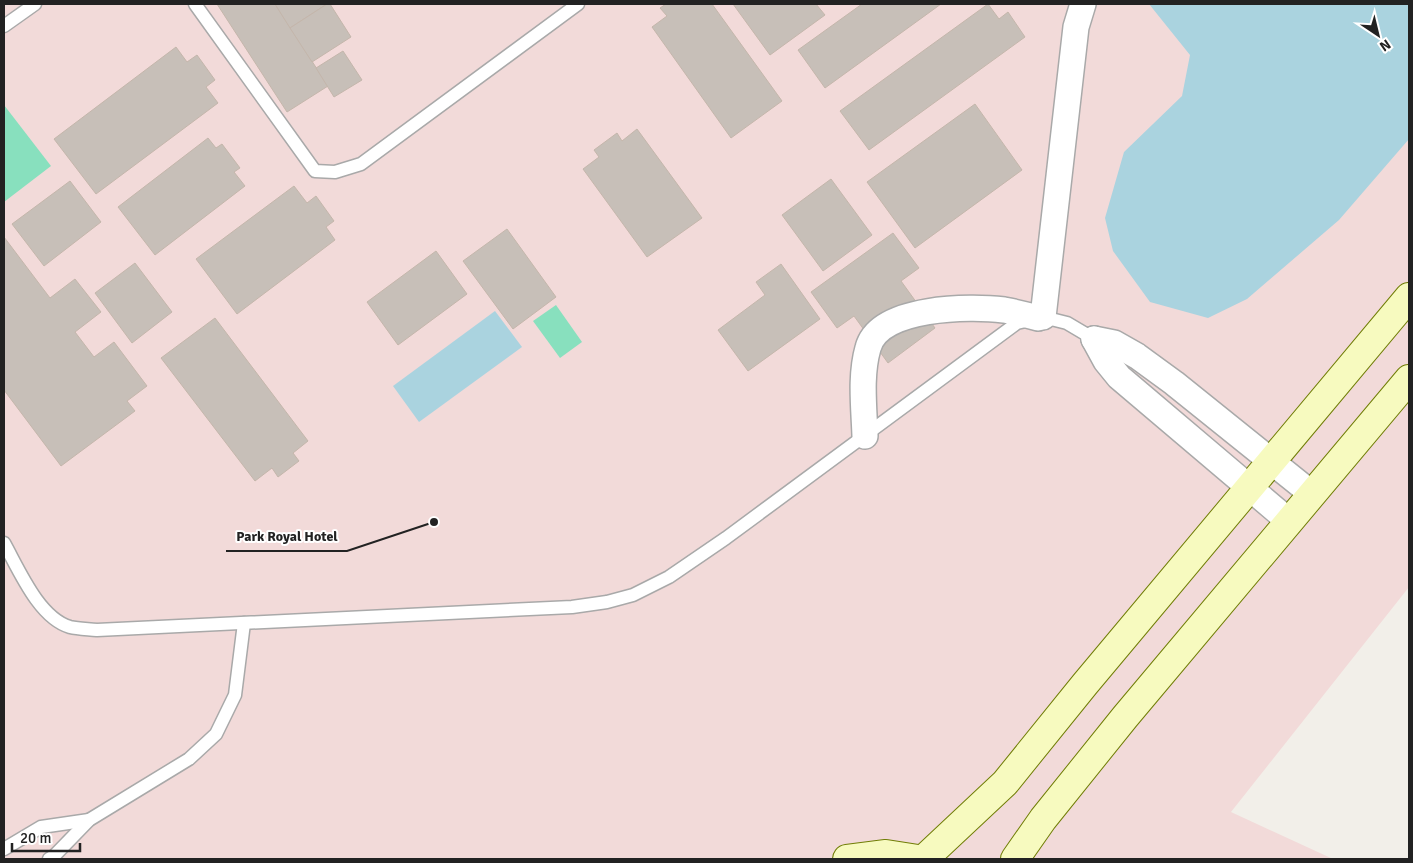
<svg xmlns="http://www.w3.org/2000/svg" width="1413" height="863" font-family="Signika,sans-serif">
	<style>
		.commercial { fill: #f2dad9 }
		.pitch { fill: #88e0be }
		.water { fill: #aad3df }
		.building { fill: #c7bfb8; stroke: #c4b6ab }
		.lines { fill: none; stroke-linecap: round; stroke-linejoin: round }
		.lane-casing { stroke: #a9a9a9; stroke-width: 15 }
		.street-casing { stroke: #a9a9a9; stroke-width: 28 }
		.secondary-casing { stroke: #707d05; stroke-width: 30 }
		.lane { stroke: #fff; stroke-width: 12 }
		.street { stroke: #fff; stroke-width: 25 }
		.secondary { stroke: #f7fabf; stroke-width: 28 }
		.leader { fill: none; stroke: #222; stroke-width: 2 }
		.callout-dot { fill: #222; stroke: #fff; stroke-width: 2 }
		.callout-label { font-size: 14px; text-anchor: middle; font-weight: bold; fill: #222; stroke: #fff; stroke-width: 4; stroke-linejoin: round; paint-order: stroke }
	</style>
	<rect width="100%" height="100%" fill="#f2efe9"/>
	<path class="commercial" d="M4 4H1409V587L1231 812 1333 859H4Z"/>
	<g class="pitch">
		<path d="M4 105 51 166 4 202Z"/>
		<path d="M556 305 582 342 560 358 533 321Z"/>
	</g>
	<g class="water">
		<path d="M1149 4H1409V139L1339 220 1247 299 1208 318 1150 302 1113 251 1105 218 1124 152 1182 96 1190 55Z"/>
		<path d="M495 311 522 347 419 422 393 386Z"/>
	</g>
	<g class="building">
		<path d="M217 4H275L328 86 287 112Z"/>
		<path d="M275 4H327L290 28Z"/>
		<path d="M327 4H330L351 37 312 62 290 28Z"/>
		<path d="M666 4H712L782 101 731 138 652 27 667 16 660 8Z"/>
		<path d="M733 4H816L825 15 770 55Z"/>
		<path d="M862 4H941L825 88 798 50Z"/>
		<path d="M988 4 999 19 1008 12 1025 37 869 150 840 111Z"/>
		<path d="M176 47 187 62 197 55 215 80 206 87 218 103 96 194 54 139Z"/>
		<path d="M343 51 362 80 334 97 316 68Z"/>
		<path d="M975 104 1022 170 915 248 867 182Z"/>
		<path d="M637 129 702 218 647 257 583 169 599 157 594 150 617 133 622 141Z"/>
		<path d="M208 138 216 148 222 144 240 168 234 172 245 186 155 255 118 207Z"/>
		<path d="M831 179 872 235 823 271 782 215Z"/>
		<path d="M70 181 101 222 44 266 12 224Z"/>
		<path d="M294 186 307 203 316 196 334 221 326 227 335 240 237 314 196 259Z"/>
		<path d="M507 229 556 297 513 329 463 261Z"/>
		<path d="M893 233 919 268 901 281 935 328 888 363 854 316 837 328 811 292Z"/>
		<path d="M4 237 50 298 75 279 101 312 75 332 94 357 114 342 147 386 127 401 135 411 61 466 4 390Z"/>
		<path d="M436 251 467 294 398 345 367 302Z"/>
		<path d="M135 263 172 312 132 343 95 293Z"/>
		<path d="M781 264 820 319 748 371 718 330 765 295 756 282Z"/>
		<path d="M215 318 308 441 293 453 299 461 278 477 272 468 255 481 161 358Z"/>
	</g>
	<g class="lines">
		<defs>
			<g id="lane">
				<path d="M195 4 315 171 335 172 361 164 578 4"/>
				<path d="M4 26 35 4"/>
				<path d="M4 543C19 570 39 618 70 627 78 629 88 629 97 630L572 607 607 602 633 595 669 577 726 538 1017 323 1043 317 1067 323 1094 339"/>
				<path d="M4 849 41 827 89 820"/>
				<path d="M49 859 54 856 89 820 189 759 216 734 235 695 244 623"/>
			</g>
			<g id="street">
				<path d="M1043 317 1076 27 1083 4"/>
				<path d="M1094 339 1114 343 1137 356 1174 383 1312 494"/>
				<path d="M1094 339 1106 361 1119 377 1290 522"/>
				<path d="M865 436C864 407 860 376 868 348 879 306 971 306 1004 310 1015 312 1027 315 1038 318"/>
			</g>
			<g id="secondary">
				<path d="M847 859 886 854 918 859"/>
				<path d="M924 859 1005 783 1085 684 1409 297"/>
				<path d="M1015 859 1043 819 1125 717 1409 379"/>
			</g>
		</defs>
		<use href="#lane" class="lane-casing"/>
		<use href="#street" class="street-casing"/>
		<use href="#secondary" class="secondary-casing"/>
		<use href="#lane" class="lane"/>
		<use href="#street" class="street"/>
		<use href="#secondary" class="secondary"/>
	</g>
	<path class="leader" d="M434 522L347 551H226"/>
	<circle class="callout-dot" cx="434" cy="522" r="5"/>
	<g class="callout-label">
		<text x="287" y="541">Park Royal Hotel</text>
	</g>
	<rect width="1413" height="863" fill="none" stroke="#222222" stroke-width="10"/>
	<g transform="translate(1378 35) rotate(145)" stroke="#ffffff" stroke-width="4" paint-order="stroke">
	<path d="M0-4L9 19L0 12L-9 19Z" fill="#222222"/>
	<text y="-8" font-size="14" font-weight="bold" text-anchor="middle" fill="#222222">N</text>
	</g>
	<path d="M12 843v8h68v-8" fill="none" stroke="#222222" stroke-width="2.5"/>
	<text x="20" y="843" font-size="15" fill="#222222" stroke="#ffffff" stroke-width="4" paint-order="stroke">20 m</text>
</svg>
